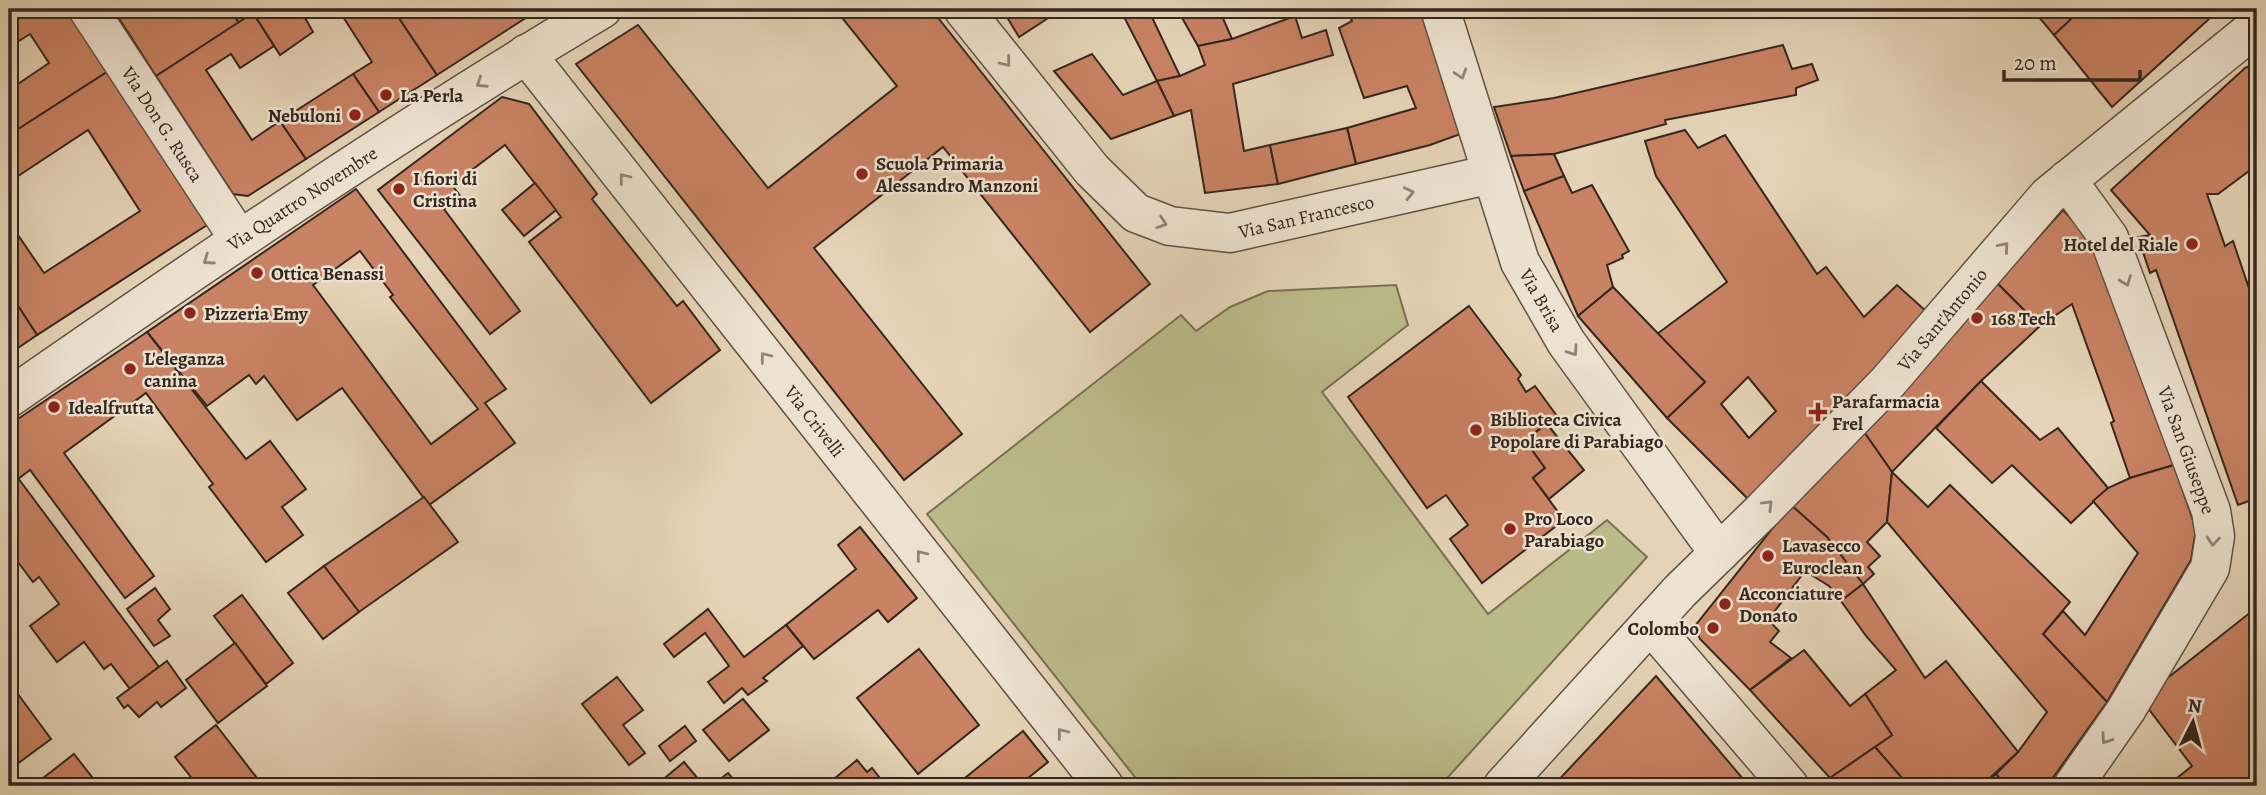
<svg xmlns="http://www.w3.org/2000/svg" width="2266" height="795" font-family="Alegreya,serif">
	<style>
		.green { fill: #bbba89; stroke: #787054; stroke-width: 2 }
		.building { fill: #c98263; stroke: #34271f; stroke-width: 2; fill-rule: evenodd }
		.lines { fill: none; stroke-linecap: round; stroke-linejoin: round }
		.minor-casing { stroke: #605245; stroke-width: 41 }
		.minor { stroke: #ede2d0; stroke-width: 38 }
		.oneway { stroke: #908478 }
		.poi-dot { fill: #8f2418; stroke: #ede2d0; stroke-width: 2.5 }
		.labels { text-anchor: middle; stroke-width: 5; stroke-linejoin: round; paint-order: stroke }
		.poi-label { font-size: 19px; font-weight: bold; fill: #34271f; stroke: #ede2d0; text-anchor: start }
		.street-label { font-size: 19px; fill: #34271f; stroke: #ede2d0 }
	</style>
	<rect width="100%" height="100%" fill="#e4d3b6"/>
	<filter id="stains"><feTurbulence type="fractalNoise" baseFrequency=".00286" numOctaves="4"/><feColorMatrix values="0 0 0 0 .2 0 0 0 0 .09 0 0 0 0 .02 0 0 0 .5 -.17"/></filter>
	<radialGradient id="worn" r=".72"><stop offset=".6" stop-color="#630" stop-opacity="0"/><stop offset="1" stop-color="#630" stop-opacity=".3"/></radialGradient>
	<path class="green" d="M1396 285 1408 325 1322 392 1488 614 1607 520 1647 557 1440 786H1142L927 514 1181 315 1196 331 1230 307 1268 291Z"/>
	<g class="building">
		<path d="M9 9H66L107 72 9 135V90L49 63 30 34 19 41 9 27Z"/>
		<path d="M113 9H165L169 15 179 9H230L239 23 156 76Z"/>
		<path d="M230 9H259L239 23Z"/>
		<path d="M259 9H300L313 32 280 55 253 13Z"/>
		<path d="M338 9H393L437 75 379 112 353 74 372 62Z"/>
		<path d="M393 9H443L447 15 458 9H532L535 12 437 75Z"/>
		<path d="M835 9H931L1150 284 1090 332 943 147 814 248 962 434 904 480 576 64 638 25 768 188 897 86Z"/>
		<path d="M1002 9H1062L1019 37Z"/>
		<path d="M1120 9H1148L1180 76 1157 81Z"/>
		<path d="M1177 9H1219L1232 39 1198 46Z"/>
		<path d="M1347 9H1426L1466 132 1430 145 1356 164 1347 128 1416 108 1407 86 1364 98 1339 28 1352 21Z"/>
		<path d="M2032 9H2082L2054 35Z"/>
		<path d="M2082 9H2220L2112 107 2054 35Z"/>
		<path d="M253 13 274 46 240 68 231 54 206 70 252 140 280 121 306 159 248 196 233 194 156 76Z"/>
		<path d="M1295 16 1302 38 1326 30 1333 55 1233 84 1244 151 1270 145 1278 184 1205 193 1191 110 1174 116 1157 81 1180 76 1205 65 1198 46 1232 39Z"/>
		<path d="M1783 45 1792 69 1812 64 1818 80 1796 88V95L1665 120 1666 124 1554 154 1511 156 1494 107 1554 98Z"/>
		<path d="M1092 54 1123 95 1157 81 1174 116 1111 139 1054 71Z"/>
		<path d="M2257 62V165L2218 194H2207L2225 246 2233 241 2257 312V498L2238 505 2156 270 2150 273 2138 237 2150 235 2111 190 2245 68Z"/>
		<path d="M107 72 207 225 37 335 9 292V222L44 273 140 211 88 130 9 182V135Z"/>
		<path d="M353 74 379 112 306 159 280 121Z"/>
		<path d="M502 97 529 104 597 194 592 199 677 306 683 301 720 350 651 403 529 242 561 217 505 145 452 185 461 197 444 209 520 311 490 334 378 190Z"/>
		<path d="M1347 128 1356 164 1278 184 1270 145Z"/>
		<path d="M1685 130 1698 148 1725 135 1817 274 1826 267 1864 317 1897 285 1927 312 1878 374 1748 499 1667 418 1705 382 1657 334 1727 282 1656 176 1645 141ZM1748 377 1776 411 1749 438 1721 404Z"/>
		<path d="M1554 154 1564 176 1524 191 1511 156Z"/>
		<path d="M1564 176 1572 193 1592 185 1629 251 1622 255 1623 258 1607 265 1613 287 1578 316 1524 191Z"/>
		<path d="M535 183 556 210 524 236 502 210Z"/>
		<path d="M356 189 506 389 485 403 515 443 429 505 342 388 297 420 264 376 256 384 249 375 207 406 147 332ZM360 251 393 295 390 297 478 409 431 444 313 285Z"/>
		<path d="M2063 210 2093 242 2174 465 2130 478 2111 423 2114 421 2072 304 2040 326 1997 283Z"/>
		<path d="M1997 283 2040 326 1981 381 1892 472 1864 432Z"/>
		<path d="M1613 287 1705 382 1667 418 1578 316Z"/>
		<path d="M9 292 37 335 9 354Z"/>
		<path d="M1469 306 1521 375 1518 379 1526 392 1535 386 1557 416 1525 440 1545 468 1533 478 1564 520 1482 583 1450 539 1468 525 1446 495 1427 508 1348 397Z"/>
		<path d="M147 332 246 459 270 441 306 489 282 507 303 535 266 562 209 487 213 484 146 393 64 453 154 576 125 598 30 470 18 479 9 466V425Z"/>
		<path d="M1981 381 2040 440 2058 428 2108 488 2071 523 2012 465 1992 483 1936 428Z"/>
		<path d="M1547 424 1584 470 1549 499 1533 478 1545 468 1525 440Z"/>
		<path d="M1864 432 1892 472 1887 522 1867 542 1880 556 1868 567 1874 574 1863 584 1827 537 1791 505Z"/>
		<path d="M2174 465 2196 529 2191 560 2107 702 2043 634 2063 611 2085 635 2138 553 2093 501 2108 488 2130 478Z"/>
		<path d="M9 466 159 667 130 689 111 664 104 669 84 642 57 662 30 626 59 604 39 577 33 582 9 550Z"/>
		<path d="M1892 472 1928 507 1950 485 2070 602 2043 634 2107 702 2047 786H2006L1996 774 2018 752 2047 712 1887 522Z"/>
		<path d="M424 497 458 542 359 612 324 566Z"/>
		<path d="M1791 505 1827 537 1863 584 1841 601 1829 586 1805 571 1768 620 1779 631 1770 642 1791 658 1750 690 1700 639 1695 626Z"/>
		<path d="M860 527 917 598 888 622 878 610 814 659 786 625 856 569 838 545Z"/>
		<path d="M324 566 359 612 323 639 288 593Z"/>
		<path d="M1863 584 1925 678 1946 661 2018 752 1981 786H1909L1875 747 1892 735 1865 694 1896 670 1866 636 1841 601Z"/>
		<path d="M155 588 170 609 158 620 170 636 154 646 127 609Z"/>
		<path d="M242 595 293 663 266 684 214 616Z"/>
		<path d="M2256 608 2257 786H2167L2192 766 2141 699Z"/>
		<path d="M708 609 744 657 786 625 803 646 763 678 767 681 748 695 742 688 724 703 708 682 729 666 705 633 674 657 664 644Z"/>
		<path d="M235 643 267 686 218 723 186 680Z"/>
		<path d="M919 649 979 725 918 774 857 698Z"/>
		<path d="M1804 650 1850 706 1865 694 1892 735 1830 778 1750 690Z"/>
		<path d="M167 661 186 688 161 707 157 702 139 717 128 705 124 708 117 698Z"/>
		<path d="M1656 676 1749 786H1553Z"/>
		<path d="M617 677 643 710 623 725 645 753 629 765 582 704Z"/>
		<path d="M9 682 51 739 9 770Z"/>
		<path d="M743 699 769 730 729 761 703 730Z"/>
		<path d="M216 725 260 782 255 786H198L175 757Z"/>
		<path d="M685 726 696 741 670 761 659 746Z"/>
		<path d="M1023 731 1048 762 1018 786H955Z"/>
		<path d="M1875 747 1909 786H1837L1830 778Z"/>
		<path d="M74 754 99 786 34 785Z"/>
		<path d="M857 760 867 772 872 768 886 786H831L829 783Z"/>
		<path d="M684 762 704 786H673L666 777Z"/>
		<path d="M728 773 739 786H711Z"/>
		<path d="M1996 774 2006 786H1981Z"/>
	</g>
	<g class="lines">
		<defs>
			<g id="minor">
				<path d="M88 9 239 239"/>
				<path d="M963 9 1092 170 1136 213 1170 226 1230 233 1492 174"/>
				<path d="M1440 9 1520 262 1566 342 1719 553"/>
				<path d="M526 54 1104 786"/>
				<path d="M2067 180 2109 238 2211 511 2215 536 2210 568 2126 710 2073 786"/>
				<path d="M9 398C203 263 399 130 602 9"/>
				<path d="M1650 624 1789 786"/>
				<path d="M1503 786 1680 591 1761 512 1888 382 2048 196 2257 26"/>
			</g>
		</defs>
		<use href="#minor" class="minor-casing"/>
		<use href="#minor" class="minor"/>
	</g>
	<defs><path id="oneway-chevron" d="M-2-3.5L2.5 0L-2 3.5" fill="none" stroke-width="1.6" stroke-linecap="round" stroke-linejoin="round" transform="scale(1.75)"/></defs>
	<g class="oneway">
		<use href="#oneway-chevron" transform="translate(1006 62) rotate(52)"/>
		<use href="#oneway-chevron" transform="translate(1461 74) rotate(72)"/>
		<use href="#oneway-chevron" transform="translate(481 83) rotate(147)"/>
		<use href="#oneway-chevron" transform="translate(624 178) rotate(-128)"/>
		<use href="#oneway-chevron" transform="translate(1409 193) rotate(-13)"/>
		<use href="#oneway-chevron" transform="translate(1162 223) rotate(19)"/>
		<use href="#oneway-chevron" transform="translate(2004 247) rotate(-49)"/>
		<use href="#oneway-chevron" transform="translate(208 260) rotate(145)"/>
		<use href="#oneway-chevron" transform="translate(2126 281) rotate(69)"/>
		<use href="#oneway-chevron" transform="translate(1573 351) rotate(55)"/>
		<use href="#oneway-chevron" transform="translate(765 357) rotate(-128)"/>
		<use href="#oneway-chevron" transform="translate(1768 505) rotate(-45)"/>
		<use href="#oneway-chevron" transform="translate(2213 541) rotate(95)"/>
		<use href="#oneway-chevron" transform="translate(921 555) rotate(-128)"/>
		<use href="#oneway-chevron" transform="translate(1062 733) rotate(-128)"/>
		<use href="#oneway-chevron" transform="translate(2106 739) rotate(125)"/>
	</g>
	<g class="poi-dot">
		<circle cx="386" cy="95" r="7"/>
		<circle cx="355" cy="115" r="7"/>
		<circle cx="862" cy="174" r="7"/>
		<circle cx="399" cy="189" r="7"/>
		<circle cx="2192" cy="244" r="7"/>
		<circle cx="257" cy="273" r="7"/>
		<circle cx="190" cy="313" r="7"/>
		<circle cx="1977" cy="318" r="7"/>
		<circle cx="130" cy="369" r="7"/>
		<circle cx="54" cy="407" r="7"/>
		<path d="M1814.5 401.5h7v7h7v7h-7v7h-7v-7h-7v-7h7z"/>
		<circle cx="1476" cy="430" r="7"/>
		<circle cx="1510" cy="529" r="7"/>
		<circle cx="1768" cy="556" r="7"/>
		<circle cx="1725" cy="604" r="7"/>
		<circle cx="1713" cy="628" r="7"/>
	</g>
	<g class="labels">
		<g class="poi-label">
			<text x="400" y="102">La Perla</text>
			<text x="341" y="122" text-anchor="end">Nebuloni</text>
			<text x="876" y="170">Scuola Primaria<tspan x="876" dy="22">Alessandro Manzoni</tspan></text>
			<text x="413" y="185">I fiori di<tspan x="413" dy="22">Cristina</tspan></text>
			<text x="2178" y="251" text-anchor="end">Hotel del Riale</text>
			<text x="271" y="280">Ottica Benassi</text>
			<text x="204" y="320">Pizzeria Emy</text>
			<text x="1991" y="325">168 Tech</text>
			<text x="144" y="365">L'eleganza<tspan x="144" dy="22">canina</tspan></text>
			<text x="1832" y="408">Parafarmacia<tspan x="1832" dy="22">Frel</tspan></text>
			<text x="68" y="414">Idealfrutta</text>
			<text x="1490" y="426">Biblioteca Civica<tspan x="1490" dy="22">Popolare di Parabiago</tspan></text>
			<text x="1524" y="525">Pro Loco<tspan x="1524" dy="22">Parabiago</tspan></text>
			<text x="1782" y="552">Lavasecco<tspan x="1782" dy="22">Euroclean</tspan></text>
			<text x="1739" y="600">Acconciature<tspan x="1739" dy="22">Donato</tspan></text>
			<text x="1699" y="635" text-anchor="end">Colombo</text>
		</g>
		<g class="street-label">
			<text transform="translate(163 124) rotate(57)" y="7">Via Don G. Rusca</text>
			<text transform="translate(302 198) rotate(-33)" y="7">Via Quattro Novembre</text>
			<text transform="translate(1306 216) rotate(-13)" y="7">Via San Francesco</text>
			<text transform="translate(1542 300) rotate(60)" y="7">Via Brisa</text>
			<text transform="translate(1942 319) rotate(-50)" y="7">Via Sant'Antonio</text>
			<text transform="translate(815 421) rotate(52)" y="7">Via Crivelli</text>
			<text transform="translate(2187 450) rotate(70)" y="7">Via San Giuseppe</text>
		</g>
	</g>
	<rect width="2266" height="795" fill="none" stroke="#e4d3b6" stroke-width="35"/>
	<rect x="10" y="10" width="2245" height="774" fill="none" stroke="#34271f" stroke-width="3.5"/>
	<rect x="18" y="18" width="2231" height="760" fill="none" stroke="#34271f" stroke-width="2"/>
	<g transform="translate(2193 722) rotate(6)" stroke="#ede2d0" stroke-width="5" paint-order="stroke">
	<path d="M0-5L12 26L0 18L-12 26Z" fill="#34271f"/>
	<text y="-10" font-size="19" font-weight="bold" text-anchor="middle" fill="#34271f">N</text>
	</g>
	<path d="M2004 70v10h136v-10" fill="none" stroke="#34271f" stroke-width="3.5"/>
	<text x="2014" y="70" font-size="21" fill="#34271f" stroke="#ede2d0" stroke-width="5" paint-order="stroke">20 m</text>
	<rect width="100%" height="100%" filter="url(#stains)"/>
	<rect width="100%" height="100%" fill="url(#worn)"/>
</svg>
